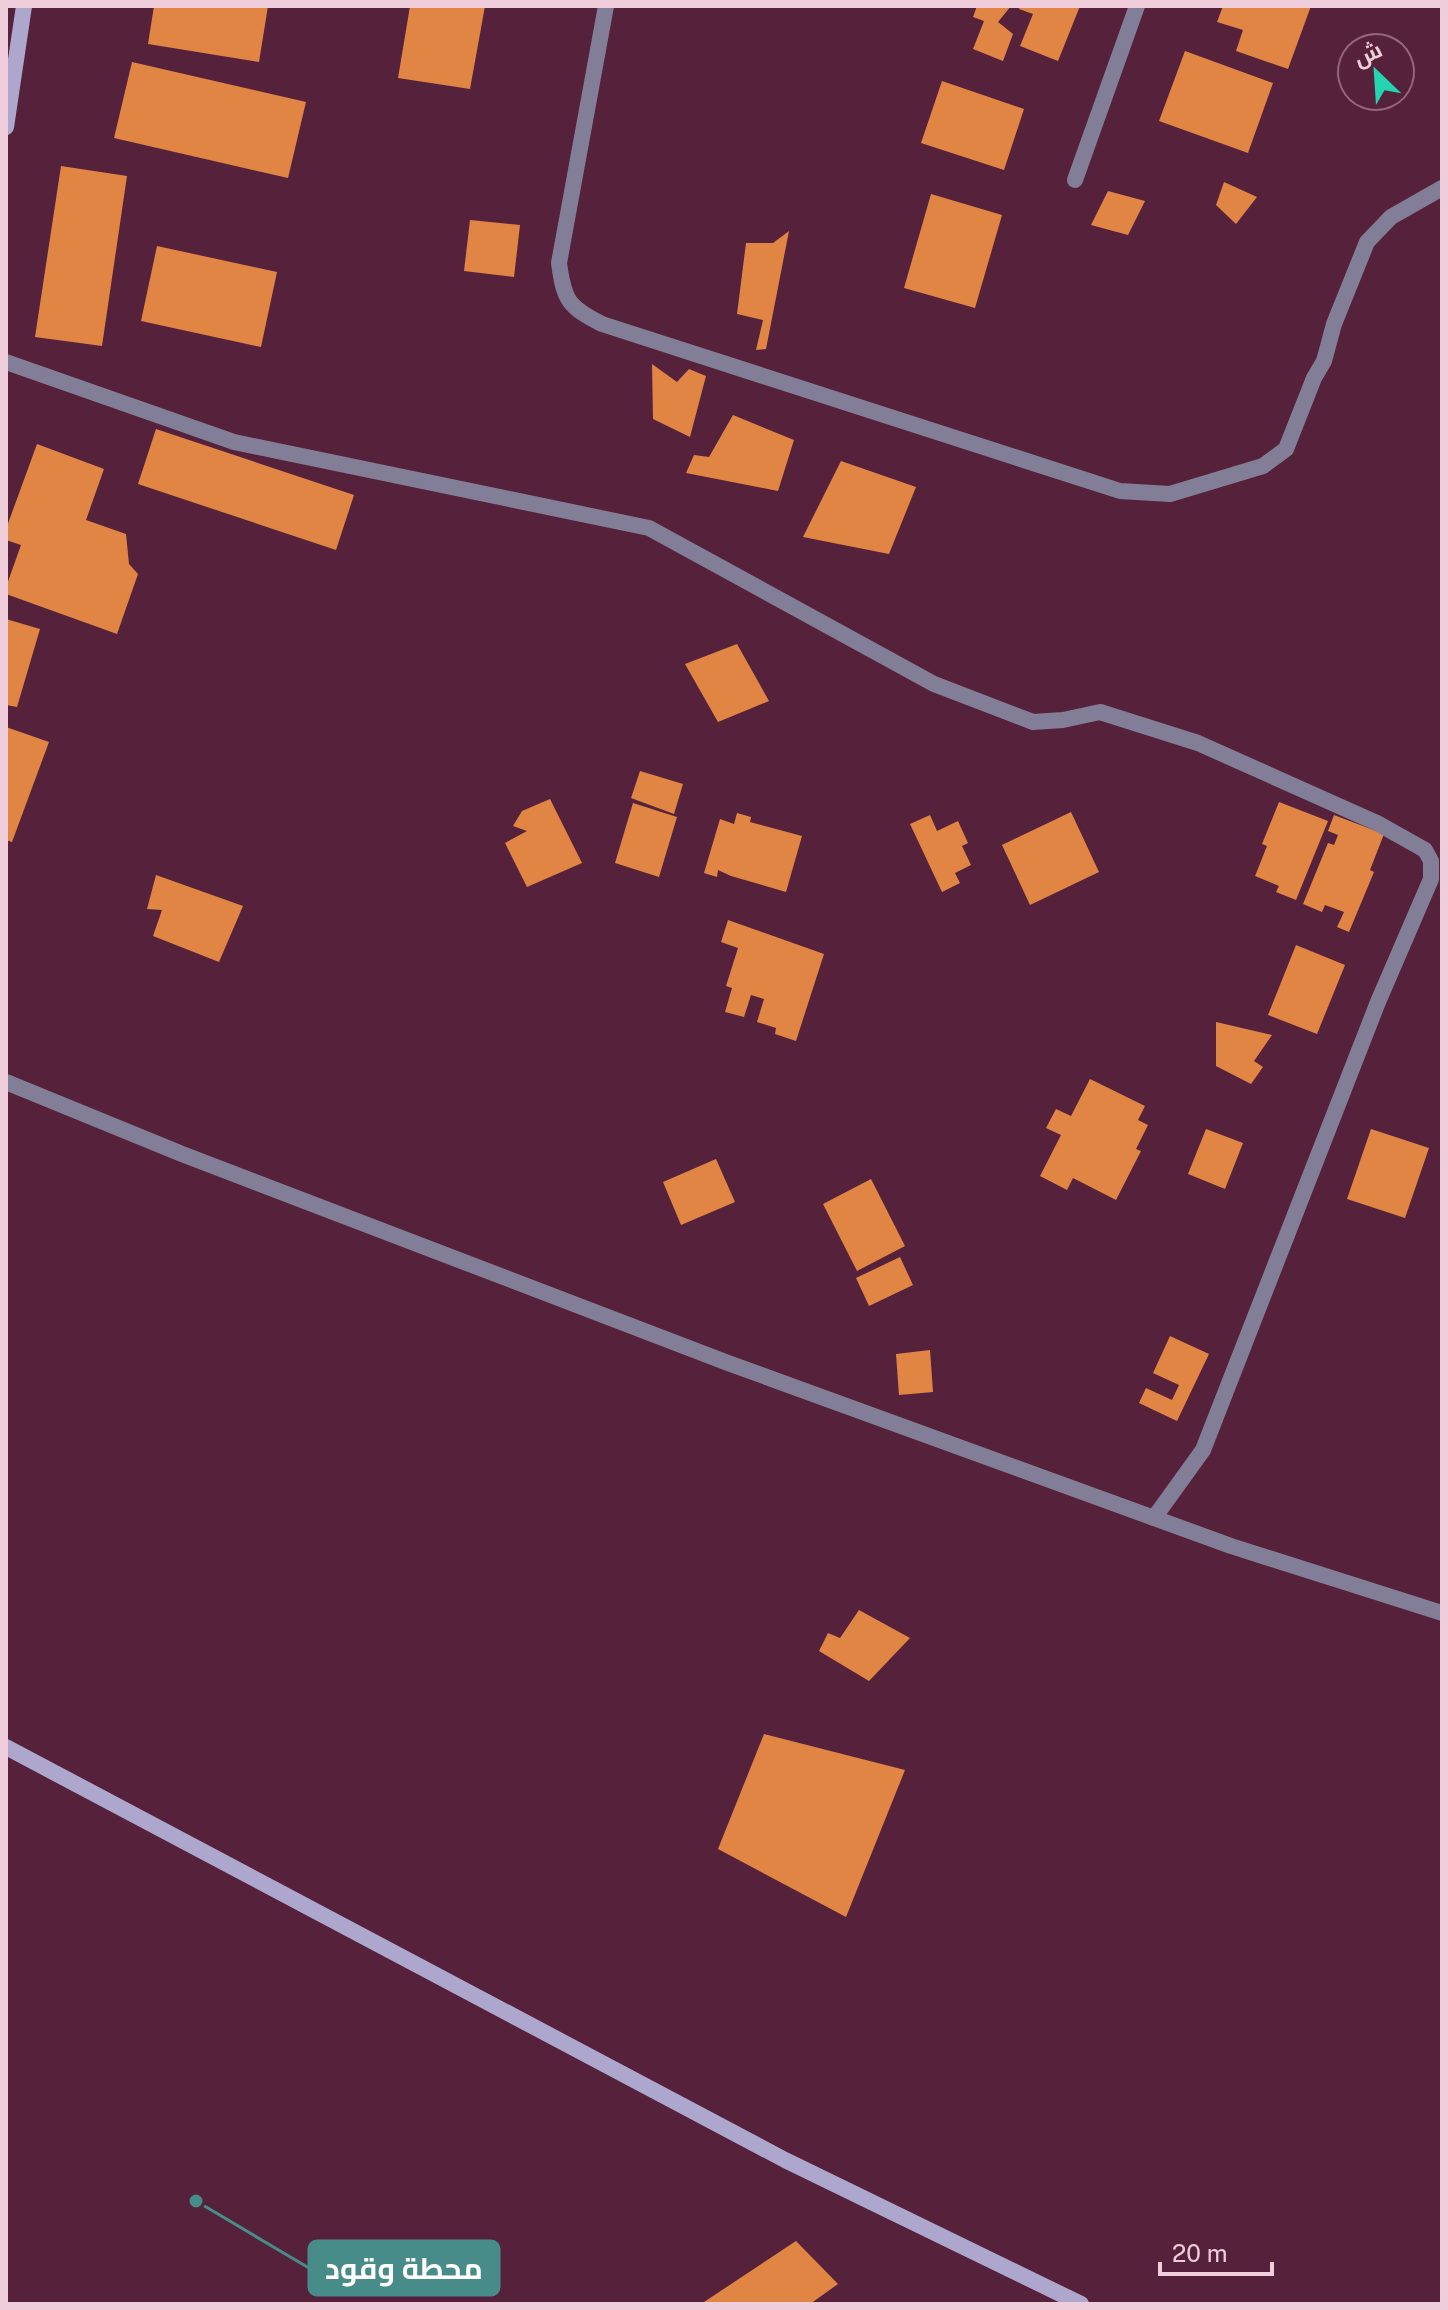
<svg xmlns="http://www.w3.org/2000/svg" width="1448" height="2310" font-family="'Public Sans',Cairo,sans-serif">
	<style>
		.building { fill: #e18545 }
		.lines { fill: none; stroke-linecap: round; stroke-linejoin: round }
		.street { stroke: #827e97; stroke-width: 16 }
		.secondary { stroke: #ada6cd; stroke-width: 16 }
		.leader { fill: none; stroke: #478c89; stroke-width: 3 }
		.callout-dot { fill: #478c89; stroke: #56223b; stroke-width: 3 }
		.callout { fill: #478c89; stroke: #478c89; stroke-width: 3 }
		.callout-label { font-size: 30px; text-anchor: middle; font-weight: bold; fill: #fff }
	</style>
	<rect width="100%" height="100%" fill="#56223b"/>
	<g class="building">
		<path d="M154 6H268L259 62 148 44Z"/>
		<path d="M410 6H485L470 89 398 78Z"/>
		<path d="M977 6H1011L998 22 1013 34 1003 61 973 49 984 21 973 17Z"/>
		<path d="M1020 6H1080L1058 61 1020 46 1033 14 1019 9Z"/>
		<path d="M1223 6H1311L1288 69 1236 51 1243 30 1217 22Z"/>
		<path d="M1185 51 1273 83 1248 153 1159 121Z"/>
		<path d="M132 62 306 102 288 178 114 138Z"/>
		<path d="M942 81 1024 109 1004 170 921 143Z"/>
		<path d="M61 166 127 176 102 346 35 337Z"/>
		<path d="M1224 182 1257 197 1236 224 1216 205Z"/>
		<path d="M1108 191 1145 201 1128 235 1091 225Z"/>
		<path d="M931 194 1002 215 975 308 904 288Z"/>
		<path d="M470 220 520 225 514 277 464 271Z"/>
		<path d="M789 231 766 349 756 350 763 320 737 314 746 243H773Z"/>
		<path d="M157 246 277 272 261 347 141 321Z"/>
		<path d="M652 364 677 382 689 369 706 376 690 437 653 419Z"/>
		<path d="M733 415 794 440 778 491 686 473 694 455 709 457Z"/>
		<path d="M156 429 354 495 336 550 138 484Z"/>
		<path d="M37 444 104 469 86 520 126 534 129 564 138 574 117 634 6 594V587L21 545 6 540V529Z"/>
		<path d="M841 461 916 487 889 554 803 537Z"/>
		<path d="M6 619 40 629 17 707 6 705Z"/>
		<path d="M737 644 769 701 718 722 685 664Z"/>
		<path d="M6 727 49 742 12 842 6 840Z"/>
		<path d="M640 771 683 784 674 814 631 798Z"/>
		<path d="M550 799 582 863 527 887 505 843 527 831 513 826 522 811Z"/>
		<path d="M1279 802 1328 821 1296 900 1276 892 1279 886 1255 876 1267 846 1262 844Z"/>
		<path d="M633 803 677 817 659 877 615 863Z"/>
		<path d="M1071 812 1099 872 1030 905 1002 845Z"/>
		<path d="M737 813 751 817 750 822 802 836 786 892 731 876 718 870 717 877 704 873 720 819 734 824Z"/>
		<path d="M930 815 937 831 958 821 968 843 962 846 971 865 955 873 960 883 942 892 910 824Z"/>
		<path d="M1334 815 1384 834 1370 870 1374 872 1349 932 1337 927 1344 912 1325 905 1322 912 1303 904 1328 843 1334 845 1338 835 1328 831Z"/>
		<path d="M156 875 243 906 219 962 153 936 162 910 147 909Z"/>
		<path d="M728 920 824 954 796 1041 775 1034 776 1028 757 1022 764 999 751 995 744 1017 725 1012 732 988 726 986 738 948 721 942Z"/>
		<path d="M1296 945 1345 965 1317 1034 1268 1015Z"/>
		<path d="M1216 1022 1272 1035 1254 1061 1263 1067 1251 1084 1216 1066Z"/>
		<path d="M1090 1079 1145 1106 1138 1120 1148 1125 1136 1149 1141 1151 1116 1200 1073 1178 1067 1190 1040 1176 1061 1135 1046 1128 1056 1109 1071 1116Z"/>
		<path d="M1206 1129 1243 1143 1225 1189 1188 1174Z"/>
		<path d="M1371 1129 1429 1148 1405 1218 1347 1199Z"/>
		<path d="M716 1159 735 1202 681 1225 663 1182Z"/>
		<path d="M871 1179 905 1246 857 1271 823 1204Z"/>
		<path d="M900 1257 913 1285 869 1306 856 1278Z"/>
		<path d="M1170 1336 1209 1354 1177 1421 1139 1403 1146 1388 1172 1400 1179 1385 1153 1373Z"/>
		<path d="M930 1350 933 1392 899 1395 896 1354Z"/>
		<path d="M859 1610 910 1638 869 1681 819 1651 828 1633 840 1638Z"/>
		<path d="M764 1734 905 1770 846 1917 718 1849Z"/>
		<path d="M796 2241 838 2284 810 2304H701Z"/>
	</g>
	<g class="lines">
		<g class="street">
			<path d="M606 6 559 263C564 300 568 307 602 324L1120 491 1170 494 1263 466 1286 449 1314 378 1324 361 1334 324 1367 242 1391 217 1442 188"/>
			<path d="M1075 180 1137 6"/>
			<path d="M6 362 234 442 649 528 934 684 1033 722 1063 720 1100 712 1198 743 1377 823 1425 850 1431 861V879L1378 1002 1203 1450 1154 1518"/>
			<path d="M6 1082 182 1154 728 1363 1231 1546 1442 1613"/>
		</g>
		<g class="secondary">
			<path d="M6 127 24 6"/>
			<path d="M6 1747 785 2160 1081 2304"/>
		</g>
	</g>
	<path class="leader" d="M196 2201L309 2268"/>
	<circle class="callout-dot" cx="196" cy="2201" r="8"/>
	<rect class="callout" x="309" y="2241" width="190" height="54" rx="8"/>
	<g class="callout-label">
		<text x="404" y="2279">محطة وقود</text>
	</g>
	<rect width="1448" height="2310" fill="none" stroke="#efcdda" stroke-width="16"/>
	<g transform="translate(1376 72) rotate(335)"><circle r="38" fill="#56223b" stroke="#93667b" stroke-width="2"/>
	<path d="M0-6L14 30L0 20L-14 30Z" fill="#24d5af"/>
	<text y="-12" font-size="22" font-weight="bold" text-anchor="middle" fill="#efcdda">ش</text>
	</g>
	<path d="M1160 2262v12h112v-12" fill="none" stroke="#efcdda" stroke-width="4"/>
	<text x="1172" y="2262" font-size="24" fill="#efcdda" stroke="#56223b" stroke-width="6" paint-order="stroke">20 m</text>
</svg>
